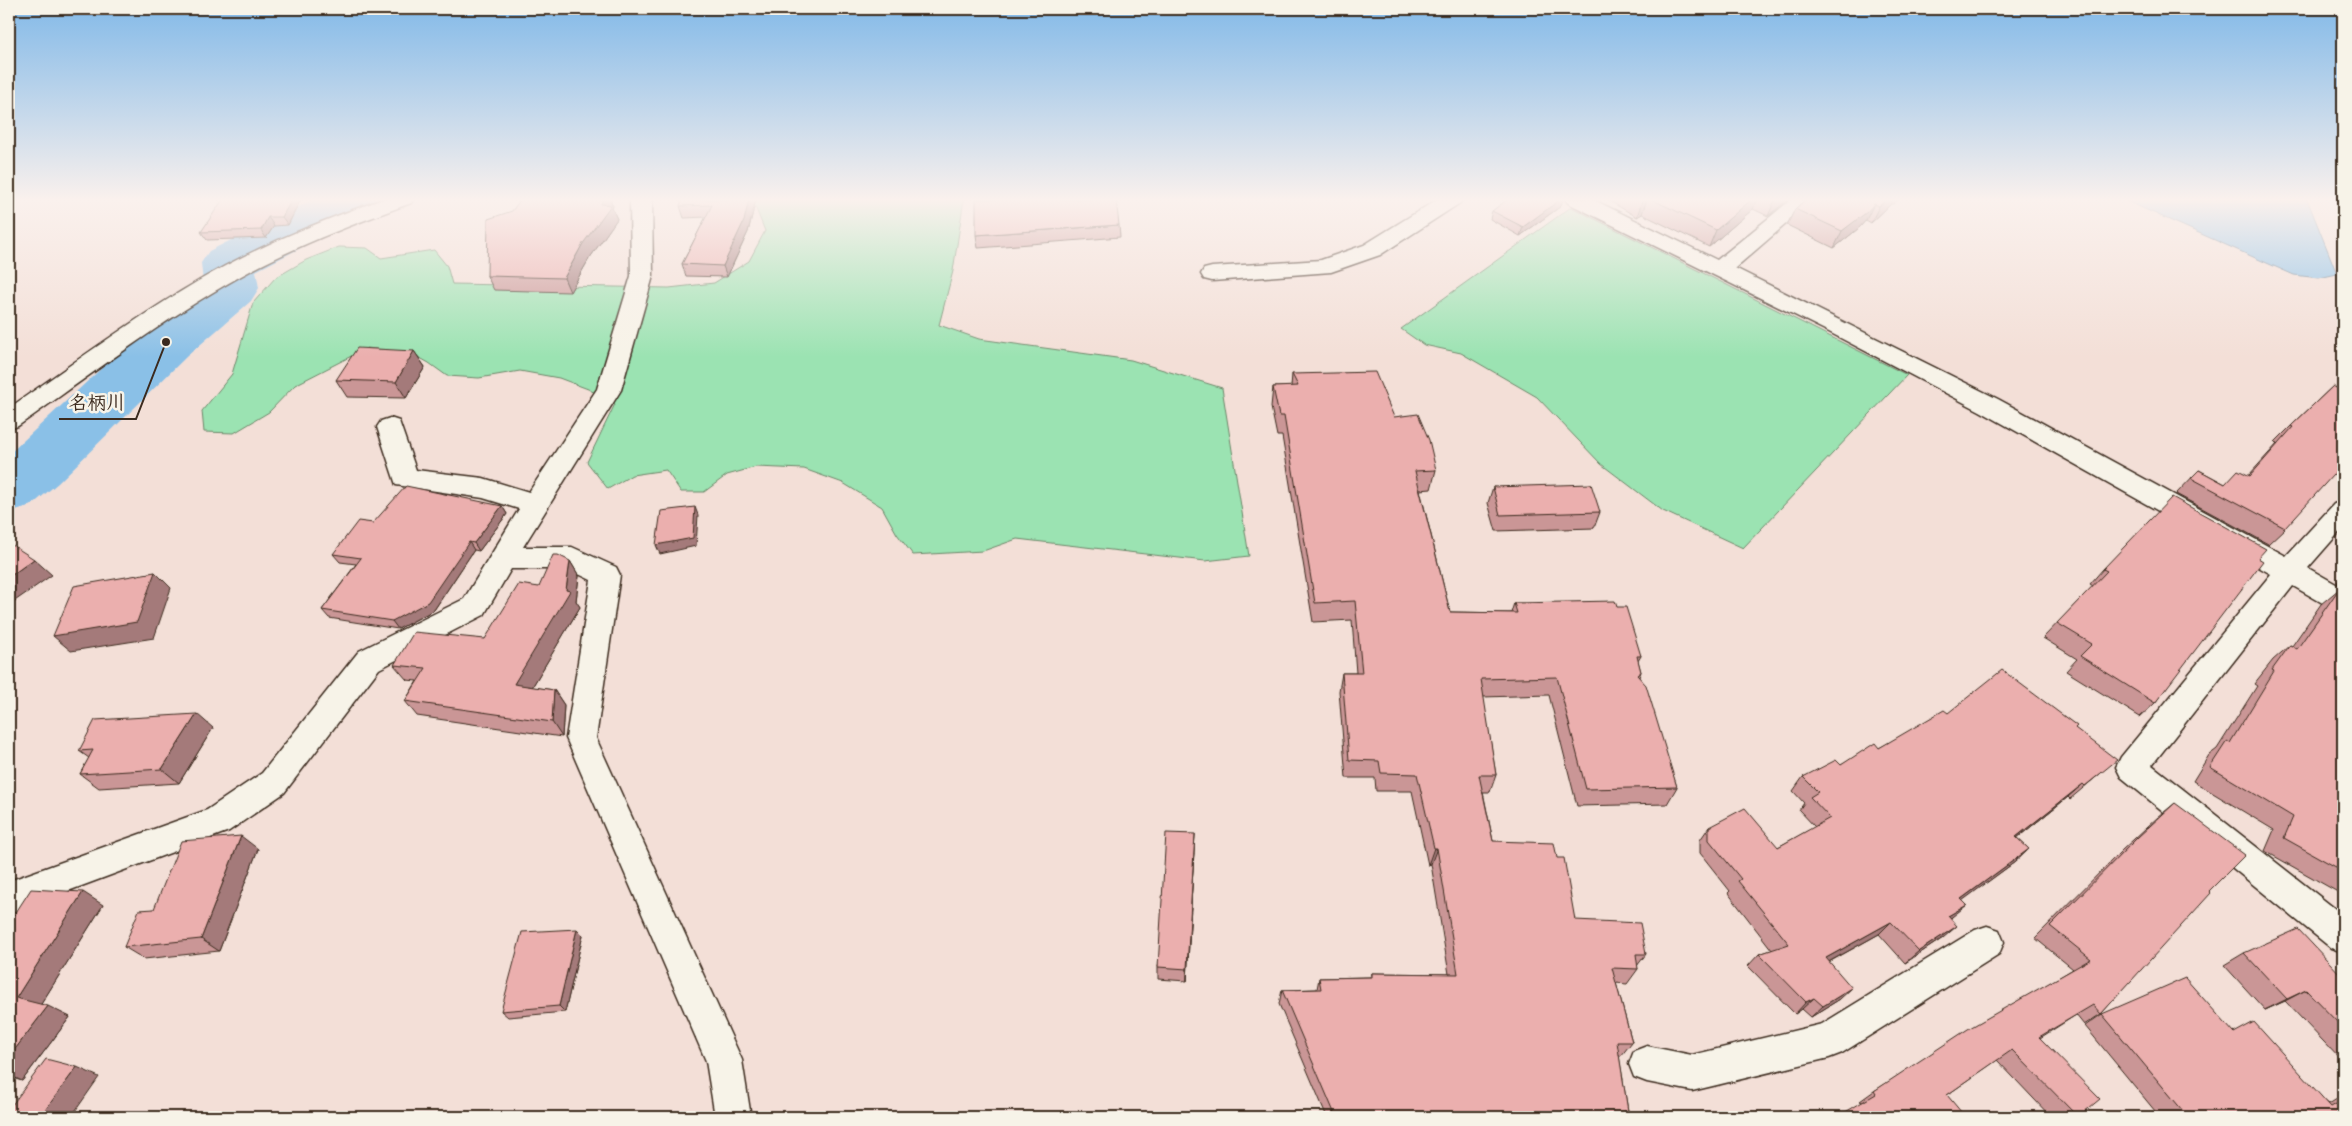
<svg xmlns="http://www.w3.org/2000/svg" width="2352" height="1126" font-family="Dekko,'Klee One',sans-serif">
	<style>
		.green { fill: #9be3b2; stroke: #6b8668 }
		.water { fill: #8ac0e7; stroke: #6a8497 }
		.lines { fill: none; stroke-linecap: round; stroke-linejoin: round }
		.river { fill: #8ac0e7; fill-rule: evenodd }
		.minor-casing { stroke: #3b2a1e; stroke-width: 3 }
		.minor { fill: #f7f3e8; fill-rule: evenodd }
		.wall { fill: #ca9696; stroke: #3b2a1e }
		.shaded-wall { fill: #a47a7a; stroke: #3b2a1e }
		.building { fill: #ebafae; stroke: #3b2a1e }
		.leader { fill: none; stroke: #3b2a1e; stroke-width: 2 }
		.callout-dot { fill: #3b2a1e; stroke: #f7f3e8; stroke-width: 2 }
		.callout-label { font-size: 19px; text-anchor: middle; font-weight: bold; fill: #3b2a1e; stroke: #f7f3e8; stroke-width: 5; stroke-linejoin: round; paint-order: stroke }
	</style>
	<rect width="100%" height="100%" fill="#f3dfd7"/>
	<filter id="ink" filterUnits="userSpaceOnUse"><feTurbulence type="fractalNoise" baseFrequency=".02" numOctaves="2"/><feDisplacementMap in="SourceGraphic" scale="10" xChannelSelector="R" yChannelSelector="G"/><feConvolveMatrix kernelMatrix="1 2 1 2 8 2 1 2 1" color-interpolation-filters="sRGB"/></filter>
	<g filter="url(#ink)">
		<g class="green">
			<path d="M752 199H964L953 271 939 325 979 339 1131 360 1222 388 1249 556 1205 561 1017 539 983 551 913 555 897 534 882 507 843 483 804 469 756 467 727 475 704 492H681L666 470 632 475 608 489 587 462 615 404 588 389 559 378 520 371 479 378 447 376 429 363 411 353 367 348 295 385 269 412 234 433 204 432 202 411 232 374 253 303 275 278 306 260 339 247 367 248 381 258 434 250 447 266 452 284 669 288 714 283 749 261 765 231Z"/>
			<path d="M1571 207 1907 375 1743 548 1663 511 1601 464 1537 397 1461 353 1424 345 1401 329Z"/>
		</g>
		<path class="water" d="M2122 199H2307L2337 274 2319 278 2294 275Z"/>
		<g class="lines">
			<path class="river" d="M314 199H382L374 210 256 271 259 288 251 301 187 356 58 483 32 505 9 512V454L145 328 203 282 201 263 209 251Z"/>
			<defs>
				<g id="minor">
					<path d="M383 199H414L411 203C353 224 295 246 241 276 163 319 91 375 18 426L9 429V408C80 359 149 307 225 266 276 239 329 218 383 199Z"/>
					<path d="M630 199H652L653 276 621 390 523 547H572L616 567 620 575 596 738 742 1060 751 1117H715L706 1061 566 738 591 580 568 569H511L484 615 379 669 284 793 229 831 9 913V881L207 810 262 773 359 651 464 599 519 509 483 498 396 485 377 427 381 421 390 418 399 421 416 470 483 478 529 492 597 389 631 276Z"/>
					<path d="M1438 199H1463L1460 203 1380 255 1331 272 1212 281 1204 279 1201 274 1204 269 1212 267 1321 260 1364 245Z"/>
					<path d="M1565 199H1592L1717 260 1792 199H1815L1735 268 1998 399 2286 556 2334 504 2343 501V528L2308 568 2343 588V612L2333 609 2293 586 2152 765 2343 915V952L2331 948 2121 777 2116 767 2121 757 2271 574 1980 411 1829 332 1568 203Z"/>
					<path d="M1987 926 1999 930 2004 942 1999 954 1842 1053 1829 1058 1692 1091 1647 1082 1634 1077 1629 1064 1634 1051 1647 1046 1692 1055 1822 1024 1975 930Z"/>
				</g>
			</defs>
			<use href="#minor" class="minor-casing"/>
			<use href="#minor" class="minor"/>
		</g>
		<g class="wall">
			<path d="M301 199 288 225 274 226 266 238 207 240 201 232Z"/>
			<path d="M521 199H610L613 206 612 208 617 219 589 259 570 292 494 290 487 276 512 211Z"/>
			<path d="M756 199 748 232 727 277 686 276 682 264 706 217 684 218 680 206Z"/>
			<path d="M1606 199H1789L1768 216 1753 209 1709 247 1642 214 1637 217Z"/>
			<path d="M1806 199H1899L1893 204H1891L1871 223 1866 220 1859 228 1834 248 1787 225 1795 209Z"/>
			<path d="M1561 206 1520 236 1490 219 1492 211Z"/>
			<path d="M1119 225 1120 237 978 248 976 235Z"/>
			<path d="M414 351 425 367 406 398 347 397 336 380Z"/>
			<path d="M1292 374 1394 417 1436 470 1431 489 1420 490 1450 612 1511 613 1514 603 1617 607 1641 656 1638 661 1641 672 1639 677 1677 787 1667 804 1577 806 1549 695 1483 697 1496 775 1490 792H1483L1493 841 1557 858 1575 920 1646 954 1637 966 1638 969 1627 984 1616 983 1632 1042 1621 1056H1619L1628 1111 1622 1117H1327L1279 1004 1282 990 1317 989 1319 978 1370 977 1372 973 1449 974 1431 864 1428 865 1412 791H1376L1375 778H1346L1339 691 1342 673H1356L1352 620 1313 622 1282 436H1277L1271 407 1273 387H1291Z"/>
			<path d="M2333 386 2285 528 2268 544 2176 494 2199 470 2225 484 2249 475 2278 443 2275 442 2291 426Z"/>
			<path d="M1493 487 1600 512 1594 528 1496 531 1488 503Z"/>
			<path d="M502 506 507 514 479 551 474 550 434 610 398 629 329 618 322 610 356 564 340 562 333 554 373 523Z"/>
			<path d="M2258 558 2155 703 2140 717 2066 671 2077 659 2043 638 2093 586 2090 584 2103 569Z"/>
			<path d="M570 561 579 576 576 601 580 607 532 687 554 690 564 705 562 737 417 716 405 701 417 681 407 680 394 665 485 639 539 587Z"/>
			<path d="M2343 575V587L2337 582Z"/>
			<path d="M2339 589 2343 592V895L2265 851 2274 830 2193 781 2209 755 2217 749 2257 686 2254 684 2273 660 2290 645 2292 646 2321 604Z"/>
			<path d="M1948 713 2075 728 2101 773 2070 799 2068 797 2017 838 2029 849 2015 862 1962 900 1952 917 1950 919 1943 938 1905 963 1879 934 1829 962 1840 999 1811 1017 1802 1009 1795 1014 1748 966 1759 954 1772 950 1728 893 1730 891 1700 853V840L1709 827 1778 847 1815 827 1799 810 1804 803 1793 791 1803 777 1841 765 1879 748Z"/>
			<path d="M213 728 179 783 99 788 80 774 89 758 79 751Z"/>
			<path d="M2175 803 2209 891 2101 1014 2084 1025 2076 1015 2040 1038 2078 1117H2051L1997 1060 1947 1095 1862 1102 1860 1101 1874 1091 2073 969 2035 938 2122 850 2158 817Z"/>
			<path d="M1194 848 1187 981 1158 979V967Z"/>
			<path d="M258 849 219 951 144 959 124 947 154 909Z"/>
			<path d="M103 905 41 1004 70 1017 22 1081 9 1077V923Z"/>
			<path d="M583 935 565 1012 508 1017 501 1011Z"/>
			<path d="M2244 953 2343 977V1062L2285 1001 2265 1010 2224 965Z"/>
			<path d="M2102 1014 2234 1033 2329 1104 2343 1095V1117H2160L2085 1026Z"/>
		</g>
		<g class="shaded-wall">
			<path d="M292 199H301L288 225 282 217Z"/>
			<path d="M603 199H610L613 206 612 208 617 219 589 259 570 292 564 278 582 245Z"/>
			<path d="M749 199H756L748 232 727 277 723 266Z"/>
			<path d="M1561 199H1563L1561 206 1520 236 1523 227Z"/>
			<path d="M1645 199H1647L1642 214 1637 217 1642 201Z"/>
			<path d="M1752 199H1757L1753 209 1709 247 1716 230Z"/>
			<path d="M1776 199H1789L1768 216 1775 200Z"/>
			<path d="M1887 199H1893L1891 204 1871 223 1879 206Z"/>
			<path d="M1874 204 1866 220 1859 228 1834 248 1842 231Z"/>
			<path d="M268 217 274 226 266 238 261 230Z"/>
			<path d="M414 351 425 367 406 398 396 382Z"/>
			<path d="M502 506 507 514 479 551 474 543Z"/>
			<path d="M695 507 698 515 696 546 660 554 656 545Z"/>
			<path d="M469 542 474 550 434 610 398 629 392 621Z"/>
			<path d="M34 559 52 575 9 605V577Z"/>
			<path d="M570 561 579 576 576 601 580 607 525 699 514 684 566 590Z"/>
			<path d="M155 572 171 588 154 638 71 651 53 636Z"/>
			<path d="M554 690 564 705 562 737 552 722Z"/>
			<path d="M197 714 213 728 179 783 162 769Z"/>
			<path d="M2083 784 2068 797 2002 850 2016 837Z"/>
			<path d="M1195 834 1194 848 1187 981V969Z"/>
			<path d="M241 836 258 849 219 951 201 939Z"/>
			<path d="M1434 848H1437L1431 864 1428 865Z"/>
			<path d="M2029 849 2015 862 1947 912 1961 899Z"/>
			<path d="M83 892 103 905 38 1009 16 998Z"/>
			<path d="M1967 905 1952 917 1934 929 1948 916Z"/>
			<path d="M1891 922 1879 934 1814 970 1826 958Z"/>
			<path d="M1957 926 1943 938 1905 963 1919 951Z"/>
			<path d="M577 929 583 935 565 1012 559 1006Z"/>
			<path d="M1852 988 1840 999 1811 1017 1823 1006Z"/>
			<path d="M2306 990 2285 1001 2265 1010 2287 999Z"/>
			<path d="M1814 998 1802 1009 1795 1014 1806 1002Z"/>
			<path d="M48 1006 70 1017 22 1081 9 1075V1057Z"/>
			<path d="M77 1067 99 1077 71 1117H40Z"/>
		</g>
		<g class="building">
			<path d="M223 199H292L282 217H268L261 230 201 232Z"/>
			<path d="M521 199H603L601 204 611 205 582 245 564 278 487 276 488 219 512 211Z"/>
			<path d="M682 199H749L744 221 723 266 682 264 712 205 680 206Z"/>
			<path d="M976 199H1116L1119 225 976 235Z"/>
			<path d="M1508 199H1561L1523 227 1492 211Z"/>
			<path d="M1651 199H1752L1716 230Z"/>
			<path d="M1806 199H1887L1879 206 1874 204 1867 212 1842 231 1795 209Z"/>
			<path d="M357 348 414 351 396 382 336 380Z"/>
			<path d="M1375 372 1394 417 1418 414 1429 440 1436 470 1415 471 1450 612 1517 613 1514 603 1615 601 1617 607H1626L1641 656H1637L1641 672 1637 675 1646 685 1677 787 1586 789 1557 677 1481 679 1496 775H1479L1493 841 1554 843 1557 858H1564L1575 920 1640 923 1646 954H1636L1638 969 1612 968 1632 1042H1617L1628 1111 1619 1112V1117H1336L1282 990 1321 989 1319 978 1372 977V973L1458 974 1437 848H1434L1417 774 1381 773 1379 761 1349 760 1342 673H1362L1355 601 1315 603 1284 416H1279L1273 387 1298 386 1292 374Z"/>
			<path d="M2343 381V464L2285 528 2191 478 2199 470 2225 484 2238 470 2250 476 2293 427 2291 426 2333 386 2336 388Z"/>
			<path d="M1591 484 1600 512 1500 515 1493 487Z"/>
			<path d="M406 486 502 506 474 543 469 542 428 602 392 621 322 610 361 558 333 554 358 521 373 523Z"/>
			<path d="M2172 497 2266 549 2258 558 2263 561 2155 703 2080 656 2092 644 2057 623 2107 571 2103 569Z"/>
			<path d="M695 507 693 538 656 545 661 511Z"/>
			<path d="M9 543 34 559 9 577Z"/>
			<path d="M553 555H558L570 561 566 590 570 591 514 684 554 690 552 722 405 701 426 668 394 665 414 632 485 639 519 584 539 587Z"/>
			<path d="M155 572 137 622 53 636 74 586Z"/>
			<path d="M2339 589 2343 592V871L2284 838 2293 817 2210 767 2227 741 2230 743 2274 671 2272 670 2290 645 2297 649Z"/>
			<path d="M2002 670 2077 726 2075 728 2117 760 2085 786 2083 784 2016 837 2029 849 1961 899 1967 905 1948 916 1957 926 1919 951 1891 922 1826 958 1852 988 1823 1006 1814 998 1806 1002 1759 954 1789 944 1738 881 1741 879 1709 840V827L1745 808 1778 847 1830 818 1810 797 1818 792 1803 777 1836 760 1841 765 1875 743 1879 748 1944 710 1948 713Z"/>
			<path d="M197 714 162 769 80 774 93 750 79 751 95 720Z"/>
			<path d="M2175 803 2245 855 2209 891 2211 893 2101 1014 2093 1005 2039 1037 2100 1099 2078 1117 2012 1050 1947 1095 1962 1113 1955 1117H1837L1876 1094 1874 1091 1968 1029 2091 959 2050 926 2138 837Z"/>
			<path d="M1166 833 1195 834 1187 969 1158 967Z"/>
			<path d="M241 836 201 939 124 947 139 910 154 909 181 841Z"/>
			<path d="M31 889 83 892 16 998 48 1006 9 1057V923Z"/>
			<path d="M577 929 559 1006 501 1011 522 932Z"/>
			<path d="M2298 929 2343 977V1028L2306 990 2287 999 2244 953Z"/>
			<path d="M2185 978 2234 1033 2254 1022 2331 1107 2343 1100V1117H2188L2102 1014Z"/>
			<path d="M46 1059 77 1067 40 1117H9V1109Z"/>
		</g>
	</g>
	<linearGradient id="sky" x2="0" y2="1"><stop stop-color="#82b9e8"/><stop offset="0.56" stop-color="#faf1ed"/><stop offset="1" stop-color="#faf1ed" stop-opacity="0"/></linearGradient>
	<rect width="2352" height="357" fill="url(#sky)"/>
	<path class="leader" d="M166 342L136 419H59"/>
	<circle class="callout-dot" cx="166" cy="342" r="5"/>
	<g class="callout-label">
		<text x="97" y="409">名柄川</text>
	</g>
	<rect width="2352" height="1126" fill="none" stroke="#f7f3e8" stroke-width="30"/>
	<rect x="15" y="15" width="2322" height="1096" fill="none" stroke="#3b2a1e" stroke-width="2" filter="url(#ink)"/>
</svg>
